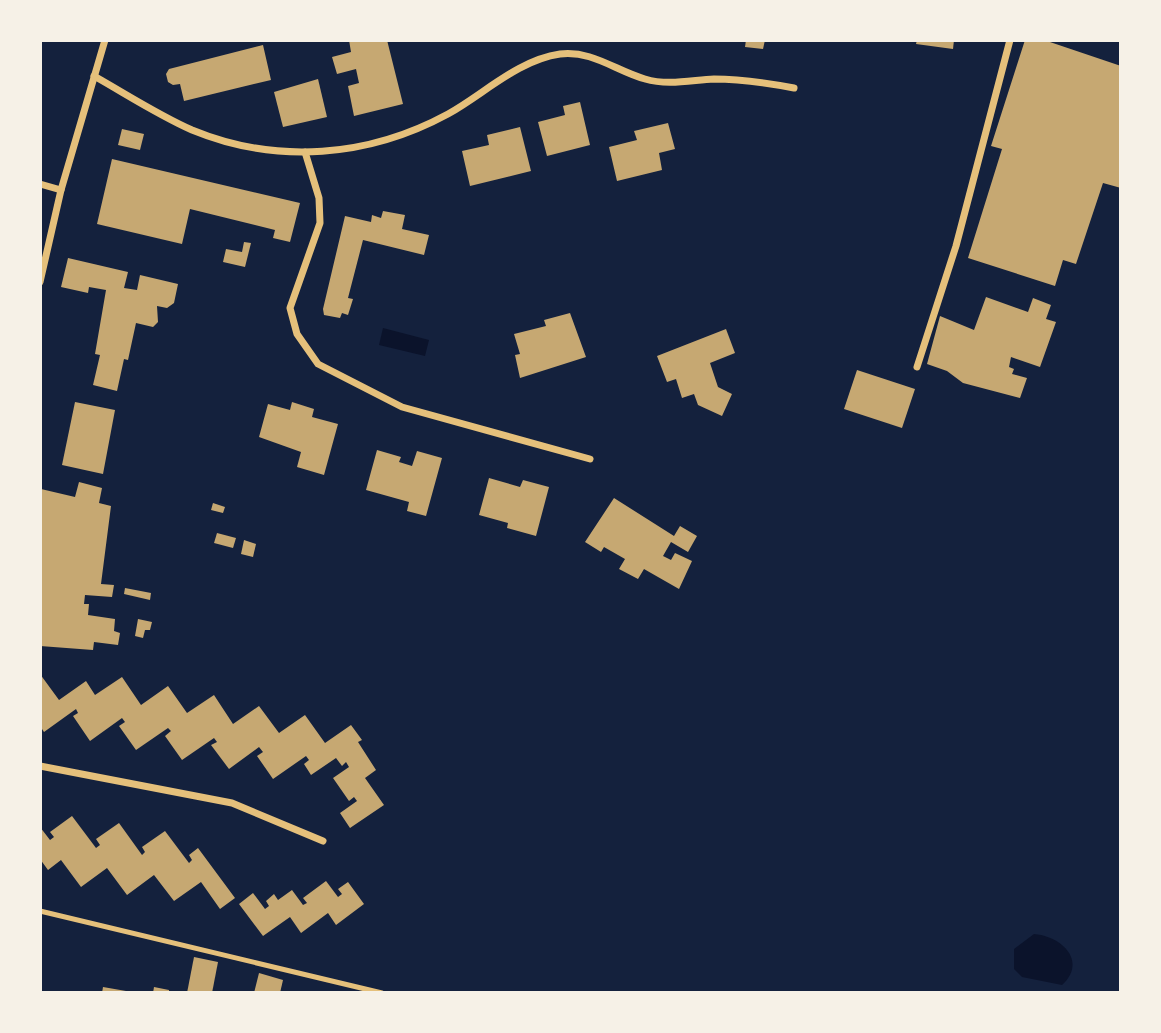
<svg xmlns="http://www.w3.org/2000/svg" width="1161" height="1033" font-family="Karla,sans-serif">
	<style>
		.water { fill: #0b132b }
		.building { fill: #c6a872 }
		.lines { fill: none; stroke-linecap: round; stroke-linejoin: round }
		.service { stroke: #e5c07b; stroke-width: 5 }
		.minor { stroke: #e5c07b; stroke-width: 7 }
	</style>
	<rect width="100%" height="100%" fill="#14213d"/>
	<g class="water">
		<path d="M383 328 429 340 425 356 379 345Z"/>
		<path d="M1034 934C1061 936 1088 961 1062 985L1022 977 1014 969V949Z"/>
	</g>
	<g class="building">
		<path d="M349 40H387L403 104 354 116 348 86 359 83 356 69 337 74 332 57 351 52Z"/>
		<path d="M746 40H765L763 49 745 47Z"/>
		<path d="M917 40H954L953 49 916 44Z"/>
		<path d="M1025 40H1044L1121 66V188L1103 183 1076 264 1063 260 1055 286 968 258 1002 149 991 146Z"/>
		<path d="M263 45 271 80 184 101 180 84 173 85 168 82 166 74 169 69Z"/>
		<path d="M318 79 327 117 283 127 274 92Z"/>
		<path d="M580 102 590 145 547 156 538 122 565 115 563 106Z"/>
		<path d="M668 123 675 149 659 153 662 170 617 181 609 147 637 140 634 131Z"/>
		<path d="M520 127 531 171 470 186 462 151 489 145 487 135Z"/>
		<path d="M122 129 144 134 140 150 118 145Z"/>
		<path d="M112 159 300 203 290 242 273 238 275 230 190 209 182 244 97 224Z"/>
		<path d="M383 211 405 215 402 229 429 235 424 255 363 240 348 298 353 299 348 315 342 313 340 318 324 315 323 309 345 216 371 222 372 215 381 218Z"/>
		<path d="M244 242 251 243 245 267 223 262 226 249 242 252Z"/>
		<path d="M68 258 128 272 124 288 137 290 140 275 178 284 174 303 167 308 157 306 158 322 153 327 136 323 128 360 124 359 117 391 93 385 100 355 95 354 106 290 89 287 88 293 61 287Z"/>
		<path d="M986 297 1028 312 1033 298 1051 305 1046 319 1056 322 1040 367 1011 357 1009 367 1014 369 1012 374 1027 378 1020 398 963 383 947 371 927 364 940 316 974 330Z"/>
		<path d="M570 313 586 357 520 378 515 355 520 354 514 334 546 326 544 320Z"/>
		<path d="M726 329 735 353 710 363 718 387 732 394 722 416 698 405 694 394 682 398 676 379 667 382 657 356Z"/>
		<path d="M857 370 915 389 902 428 844 409Z"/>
		<path d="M75 402 115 410 103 474 62 465Z"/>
		<path d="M292 402 314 409 312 417 338 424 324 475 297 467 301 452 259 437 268 404 290 410Z"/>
		<path d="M377 450 401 457 399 462 412 466 417 451 442 458 426 516 407 511 409 502 366 490Z"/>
		<path d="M489 478 520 487 523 480 549 487 536 536 507 528 508 523 479 515Z"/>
		<path d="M79 482 102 488 99 503 111 506 101 584 114 585 112 597 85 595 84 604H89L88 615 115 619 114 631 120 633 118 645 94 642 93 650 40 646 41 489 75 497Z"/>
		<path d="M614 498 674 536 680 526 697 536 688 552 671 542 663 556 671 560 675 553 692 561 679 589 644 569 638 579 619 569 625 559 604 547 601 552 585 542Z"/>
		<path d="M213 503 225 507 223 513 211 510Z"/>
		<path d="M217 533 236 538 233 548 214 543Z"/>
		<path d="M244 540 256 544 253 557 241 554Z"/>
		<path d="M125 588 151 593 150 600 124 594Z"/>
		<path d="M138 619 152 622 150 630H145L143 638 135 636Z"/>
		<path d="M40 674 59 700 86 681 95 695 122 677 141 705 168 686 187 713 214 695 233 724 259 706 279 733 305 715 325 743 351 725 362 740 358 742 376 770 365 778 384 805 350 828 340 813 357 801 354 797 349 801 333 778 349 767 346 762 342 766 336 758 311 775 304 764 309 760 306 756 273 779 257 756 263 752 259 747 229 769 211 745 217 742 214 738 182 760 165 736 171 731 168 728 136 750 119 726 125 722 122 718 90 741 73 716 78 713 76 709 44 732 40 726Z"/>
		<path d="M72 816 96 848 100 845 96 839 119 823 142 855 145 852 142 847 165 831 189 863 192 860 189 855 198 848 235 898 220 909 201 882 174 901 154 875 127 895 107 868 81 887 61 860 48 870 40 859V827L50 840 54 837 50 832Z"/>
		<path d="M326 881 338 897 342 894 338 889 348 882 364 904 336 925 328 913 301 933 290 917 263 936 239 904 253 893 265 909 269 906 266 901 274 894 278 900 292 890 303 905 307 903 303 898Z"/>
		<path d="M194 957 218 962 212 993H187Z"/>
		<path d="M259 973 283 980 280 993H254Z"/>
		<path d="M103 987 126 991V993H102Z"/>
		<path d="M154 987 169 990V993H153Z"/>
	</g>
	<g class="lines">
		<path class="service" d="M40 911 382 993"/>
		<g class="minor">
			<path d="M94 76C126 94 158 115 192 130 277 165 369 157 448 114 484 94 518 60 560 54 592 50 616 71 645 79 668 86 692 80 714 79 741 79 767 83 794 88"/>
			<path d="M305 152 319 198 320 223 290 308 297 334 318 364 402 407 590 459"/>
			<path d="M40 184 61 190"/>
			<path d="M40 282 61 190 105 40"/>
			<path d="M917 367 956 246 1010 40"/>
			<path d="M40 766 232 803 323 841"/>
		</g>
	</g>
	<rect width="1161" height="1033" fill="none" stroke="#f6f1e7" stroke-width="84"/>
</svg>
